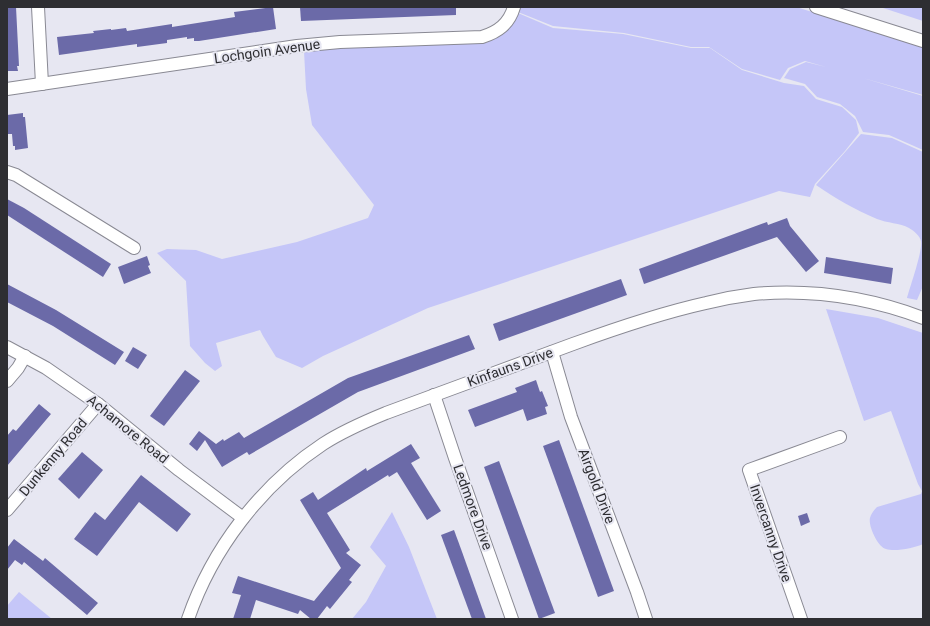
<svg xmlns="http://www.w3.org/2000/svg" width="930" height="626" font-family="Roboto,sans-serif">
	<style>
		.green { fill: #c5c6f8 }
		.building { fill: #6b6aa8 }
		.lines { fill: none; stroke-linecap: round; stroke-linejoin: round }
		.minor-casing { stroke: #898993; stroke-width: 14 }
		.minor { stroke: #fff; stroke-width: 12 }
		.labels { text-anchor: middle; stroke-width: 4; stroke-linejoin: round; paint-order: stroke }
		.street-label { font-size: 14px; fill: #2e2e32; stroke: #e7e7f2 }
	</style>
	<rect width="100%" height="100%" fill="#e7e7f2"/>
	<g class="green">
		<path d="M520 7H796L923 46V95L863 78 923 96V150L889 135 863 132 855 116 840 104 817 97 805 84 784 78 790 69 806 62 826 67 805 61 788 68 780 80 742 69 709 47H691L624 33 553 26 518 12Z"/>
		<path d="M880 7H923V21Z"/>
		<path d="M518 13 553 28 623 34 691 48H710L742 70 784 83 804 86 816 99 842 107 856 120 859 133 845 151 815 184 810 197 779 191 428 308 323 356 302 368 276 357 263 336 260 330 216 343 222 366 215 371 205 363 190 346 186 281 157 253 167 249 196 250 222 259 297 242 368 218 374 205 312 125 306 89 304 51 343 48 486 43C503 35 510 30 518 13Z"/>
		<path d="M861 134 892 138 923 152V286L917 300 907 298C910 287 923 250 921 241 920 236 914 231 909 228 900 223 887 223 877 219 854 209 836 199 816 185Z"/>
		<path d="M826 309 878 318 923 333V544C914 548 895 552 886 549 878 547 868 526 870 518 871 514 874 510 877 507L921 494 922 491 918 484 891 411 864 421Z"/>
		<path d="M392 512 409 547 437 619H352L366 602 386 566 370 547Z"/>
		<path d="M19 592 52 619H7V606Z"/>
	</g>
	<g class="building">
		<path d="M7 7H16L19 66H17L18 71H7Z"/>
		<path d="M273 7 276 29 199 41H194V38L187 39V37L167 40V43L137 47V44L59 55 57 37 94 33 93 31 111 29V30L126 28 127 31 172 24V27L235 17 234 12Z"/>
		<path d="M300 7H456V15L301 21Z"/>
		<path d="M23 113V117H25L28 148 15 150V146H13L12 134H7V115Z"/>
		<path d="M7 199 24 208 111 264 103 277 7 215Z"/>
		<path d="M787 218 790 226 819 261 806 272 777 237 644 284 639 269 767 222 768 225Z"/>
		<path d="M147 256 150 265 148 266 151 273 124 284 118 267Z"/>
		<path d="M826 257 893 268 891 284 824 273Z"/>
		<path d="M621 279 627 295 499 341 493 324Z"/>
		<path d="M7 284 56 310 124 352 115 365 53 326 7 302Z"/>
		<path d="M469 335 475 349 358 392 249 455 247 452 222 467 205 440 197 451 189 444 199 431 216 444 223 439 224 441 239 432 244 438 348 378Z"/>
		<path d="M133 347 147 355 138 369 125 361Z"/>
		<path d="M185 370 200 381 164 426 150 416Z"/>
		<path d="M536 380 540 392 542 391 548 406 545 407 547 414 527 421 523 409 475 427 468 410 517 392 515 388Z"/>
		<path d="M39 404 51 414 7 466V436L13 429 16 431Z"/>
		<path d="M559 440 614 591 598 597 543 446Z"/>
		<path d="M411 444 420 458 411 463 441 511 427 520 397 472 389 477 388 475 327 513 350 550 346 553 361 565 349 580 352 582 330 609 327 606 317 619H311L300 610 298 614 256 600 250 619H233L241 595 232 593 238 576 314 601 341 568 300 500 313 492 318 500 366 468 367 471Z"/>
		<path d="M82 452 103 470 79 499 58 479Z"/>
		<path d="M499 461 555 613 539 619 484 467Z"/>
		<path d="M141 475 191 514 177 532 139 502 97 556 74 539 95 512 105 520Z"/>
		<path d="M807 513 810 522 801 526 798 516Z"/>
		<path d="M454 530 461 549 486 619H472L441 535Z"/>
		<path d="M14 539 43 561 45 558 98 603 87 615 24 562 22 565 15 560 7 570V548Z"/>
	</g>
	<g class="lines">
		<defs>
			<g id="minor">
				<path d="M38 7 42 84"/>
				<path d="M816 7 923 41"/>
				<path d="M7 89 297 46 340 42 482 37C498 32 509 24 514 7"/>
				<path d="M7 172 16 175 134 248"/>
				<path d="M7 347 46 368 98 404 179 470 243 518"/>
				<path d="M552 352 571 417 637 592 646 619"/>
				<path d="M7 381 18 368 25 356"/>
				<path d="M434 395 455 458 512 619"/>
				<path d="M7 510 98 404"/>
				<path d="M188 619C212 549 261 485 323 444 343 431 364 422 386 413 448 390 511 367 573 344 617 328 661 313 706 303 722 299 738 296 754 294 811 289 870 298 923 318"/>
				<path d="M801 619 749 470 840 437"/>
			</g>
		</defs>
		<use href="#minor" class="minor-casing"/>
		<use href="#minor" class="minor"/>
	</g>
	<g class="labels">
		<g class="street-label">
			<text transform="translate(267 51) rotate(-8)" y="5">Lochgoin Avenue</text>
			<text transform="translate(510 367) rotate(-20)" y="5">Kinfauns Drive</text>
			<text transform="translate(128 429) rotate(39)" y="5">Achamore Road</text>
			<text transform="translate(53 457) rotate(-50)" y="5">Dunkenny Road</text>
			<text transform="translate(597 486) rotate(69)" y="5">Airgold Drive</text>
			<text transform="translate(473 507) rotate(70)" y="5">Ledmore Drive</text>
			<text transform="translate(771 533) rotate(71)" y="5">Invercanny Drive</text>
		</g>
	</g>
	<rect width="930" height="626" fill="none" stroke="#2e2e32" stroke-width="16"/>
</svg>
